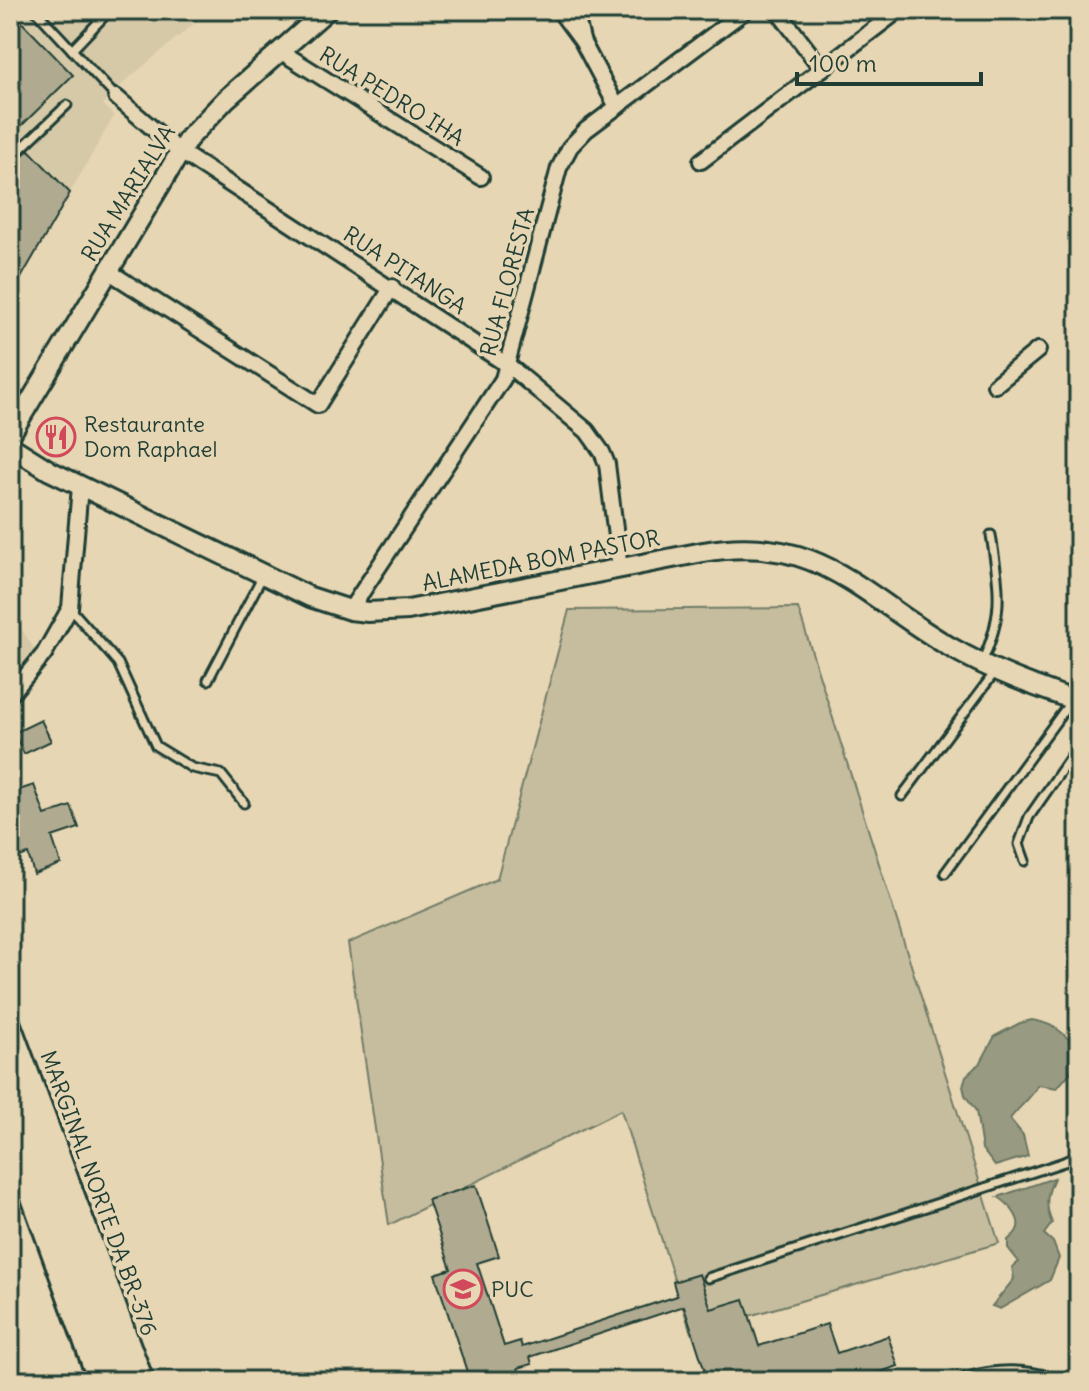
<svg xmlns="http://www.w3.org/2000/svg" width="1089" height="1391" font-family="Delius,sans-serif">
	<style>
		.built { fill: #d6c9a8 }
		.green { fill: #c6bd9e; stroke: #727d69; stroke-width: 2 }
		.water { fill: #989a81; stroke: #687562; stroke-width: 2 }
		.building { fill: #b0ab90; stroke: #1f3d34; stroke-width: 2 }
		.lines { fill: none; stroke-linecap: round; stroke-linejoin: round }
		.lane-casing { stroke: #1f3d34; stroke-width: 13 }
		.street-casing { stroke: #1f3d34; stroke-width: 20 }
		.secondary-casing { stroke: #1f3d34; stroke-width: 24 }
		.highway-casing { stroke: #1f3d34; stroke-width: 30 }
		.lane { stroke: #e7d6b3; stroke-width: 7 }
		.street { stroke: #e7d6b3; stroke-width: 14 }
		.secondary { stroke: #e7d6b3; stroke-width: 18 }
		.highway { stroke: #e7d6b3; stroke-width: 24 }
		.labels { text-anchor: middle; stroke-width: 7; stroke-linejoin: round; paint-order: stroke }
		.street-label { font-size: 22px; fill: #1f3d34; stroke: #e7d6b3 }
		.poi-label { font-size: 22px; fill: #1f3d34; stroke: #e7d6b3; text-anchor: start }
	</style>
	<rect width="100%" height="100%" fill="#e7d6b3"/>
	<filter id="ink" filterUnits="userSpaceOnUse"><feTurbulence type="fractalNoise" baseFrequency=".0125" numOctaves="2"/><feDisplacementMap in="SourceGraphic" scale="16" xChannelSelector="R" yChannelSelector="G"/><feConvolveMatrix kernelMatrix="1 2 1 2 8 2 1 2 1" color-interpolation-filters="sRGB"/></filter>
	<g filter="url(#ink)">
		<g class="built">
			<path d="M10 10H210L121 85 103 104 114 116 10 297Z"/>
			<path d="M10 611 35 650 10 677Z"/>
		</g>
		<path class="green" d="M798 608 999 1243 691 1333 621 1110 389 1225 348 943 497 879 569 610Z"/>
		<g class="water">
			<path d="M1032 1020C1057 1024 1076 1038 1077 1065L1057 1088 1038 1085C1031 1099 1019 1106 1010 1119L1023 1135 1028 1156 995 1166 982 1149 976 1111 965 1095 963 1086 966 1076 981 1062 995 1036 1020 1023Z"/>
			<path d="M1054 1178C1046 1195 1045 1206 1052 1223L1044 1234 1053 1242 1059 1258 1050 1280 1000 1309 992 1306 1014 1279 1012 1267 1019 1262 1008 1248V1240C1011 1237 1015 1235 1017 1230 1023 1219 1007 1202 998 1197Z"/>
		</g>
		<g class="building">
			<path d="M10 10 73 75 10 137Z"/>
			<path d="M29 150 70 193 21 278 10 268V165Z"/>
			<path d="M41 720 51 741 24 754 14 733Z"/>
			<path d="M34 785 45 815 71 806 79 828 52 837 61 864 34 874 28 854 10 860V818L15 816 10 793Z"/>
			<path d="M476 1185 499 1256 477 1263 504 1346 520 1341 522 1347 677 1296 673 1282 699 1274 711 1309 744 1299 759 1346 827 1324 837 1353 888 1336 898 1366 854 1381H708L684 1306 530 1357 532 1364 518 1368 523 1381H507L505 1375 485 1381H470L435 1274 451 1269 428 1200Z"/>
		</g>
		<g class="lines">
			<defs>
				<g id="lane">
					<path d="M35 10 116 97"/>
					<path d="M72 50 110 10"/>
					<path d="M10 159 67 105"/>
					<path d="M70 608 118 663 156 746 192 768 221 774 244 803"/>
					<path d="M982 662C1005 612 999 588 991 535"/>
					<path d="M208 680 262 577"/>
					<path d="M902 796 995 672"/>
					<path d="M1025 861 1019 844 1029 817 1079 745"/>
					<path d="M945 873 1071 701"/>
					<path d="M708 1278 1064 1162 1079 1155"/>
				</g>
				<g id="street">
					<path d="M559 10 582 41 617 107"/>
					<path d="M575 10 582 40"/>
					<path d="M777 10 822 69"/>
					<path d="M280 51 481 177"/>
					<path d="M116 97 179 151 509 366 587 431 602 452 607 464 620 569"/>
					<path d="M701 161 899 10"/>
					<path d="M108 271 318 405 392 287"/>
					<path d="M995 385 1038 350"/>
					<path d="M350 610 503 379 559 168 570 147 586 130 746 10"/>
					<path d="M10 695 44 654 70 608 80 486"/>
					<path d="M966 1381C996 1372 1024 1372 1053 1381"/>
				</g>
				<g id="secondary">
					<path d="M10 435 188 139 226 99 327 10"/>
					<path d="M10 446 50 471 310 597 350 610 368 612 408 610 703 552C819 532 861 595 950 647 992 671 1034 686 1079 702"/>
					<path d="M10 1022 144 1381"/>
				</g>
				<g id="highway">
					<path d="M10 1079 123 1381"/>
					<path d="M10 1131 101 1381"/>
				</g>
			</defs>
			<use href="#lane" class="lane-casing"/>
			<use href="#street" class="street-casing"/>
			<use href="#secondary" class="secondary-casing"/>
			<use href="#highway" class="highway-casing"/>
			<use href="#lane" class="lane"/>
			<use href="#street" class="street"/>
			<use href="#secondary" class="secondary"/>
			<use href="#highway" class="highway"/>
		</g>
	</g>
	<defs>
		<symbol id="restaurant-ring" viewBox="-11 -11 22 22"><circle r="9.5" fill="#e7d6b3" stroke="#d1495b" stroke-width="1.5"/><path d="M-5-6h1v4h1v-4h1v4h1v-4h1v5L-1.5 .5V6h-2V.5L-5-1ZM5-6V6H3V1.5H1.5Q1.5-4 5-6Z" fill="#d1495b"/></symbol>
		<symbol id="university-ring" viewBox="-11 -11 22 22"><circle r="9.5" fill="#e7d6b3" stroke="#d1495b" stroke-width="1.5"/><path d="M0-5L7-2L0 1L-7-2ZM-4 1L0 2.5L4 1V4Q0 6-4 4Z" fill="#d1495b"/></symbol>
	</defs>
	<g fill-rule="evenodd">
		<use href="#restaurant-ring" x="34" y="415" width="44" height="44"/>
		<use href="#university-ring" x="441" y="1267" width="44" height="44"/>
	</g>
	<g class="labels">
		<g class="street-label">
			<text transform="translate(392 96) rotate(32)" y="8">RUA PEDRO IHA</text>
			<text transform="translate(128 193) rotate(-58)" y="8">RUA MARIALVA</text>
			<text transform="translate(405 270) rotate(33)" y="8">RUA PITANGA</text>
			<text transform="translate(507 282) rotate(-75)" y="8">RUA FLORESTA</text>
			<text transform="translate(541 560) rotate(-11)" y="8">ALAMEDA BOM PASTOR</text>
			<text transform="translate(99 1193) rotate(70)" y="8">MARGINAL NORTE DA BR-376</text>
		</g>
		<g class="poi-label">
			<text x="84" y="432">Restaurante<tspan x="84" dy="25">Dom Raphael</tspan></text>
			<text x="491" y="1297">PUC</text>
		</g>
	</g>
	<rect width="1089" height="1391" fill="none" stroke="#e7d6b3" stroke-width="40"/>
	<rect x="20" y="20" width="1049" height="1351" fill="none" stroke="#1f3d34" stroke-width="3" filter="url(#ink)"/>
	<path d="M797 72v12h184v-12" fill="none" stroke="#1f3d34" stroke-width="4"/>
	<text x="809" y="72" font-size="24" fill="#1f3d34" stroke="#e7d6b3" stroke-width="6" paint-order="stroke">100 m</text>
</svg>
